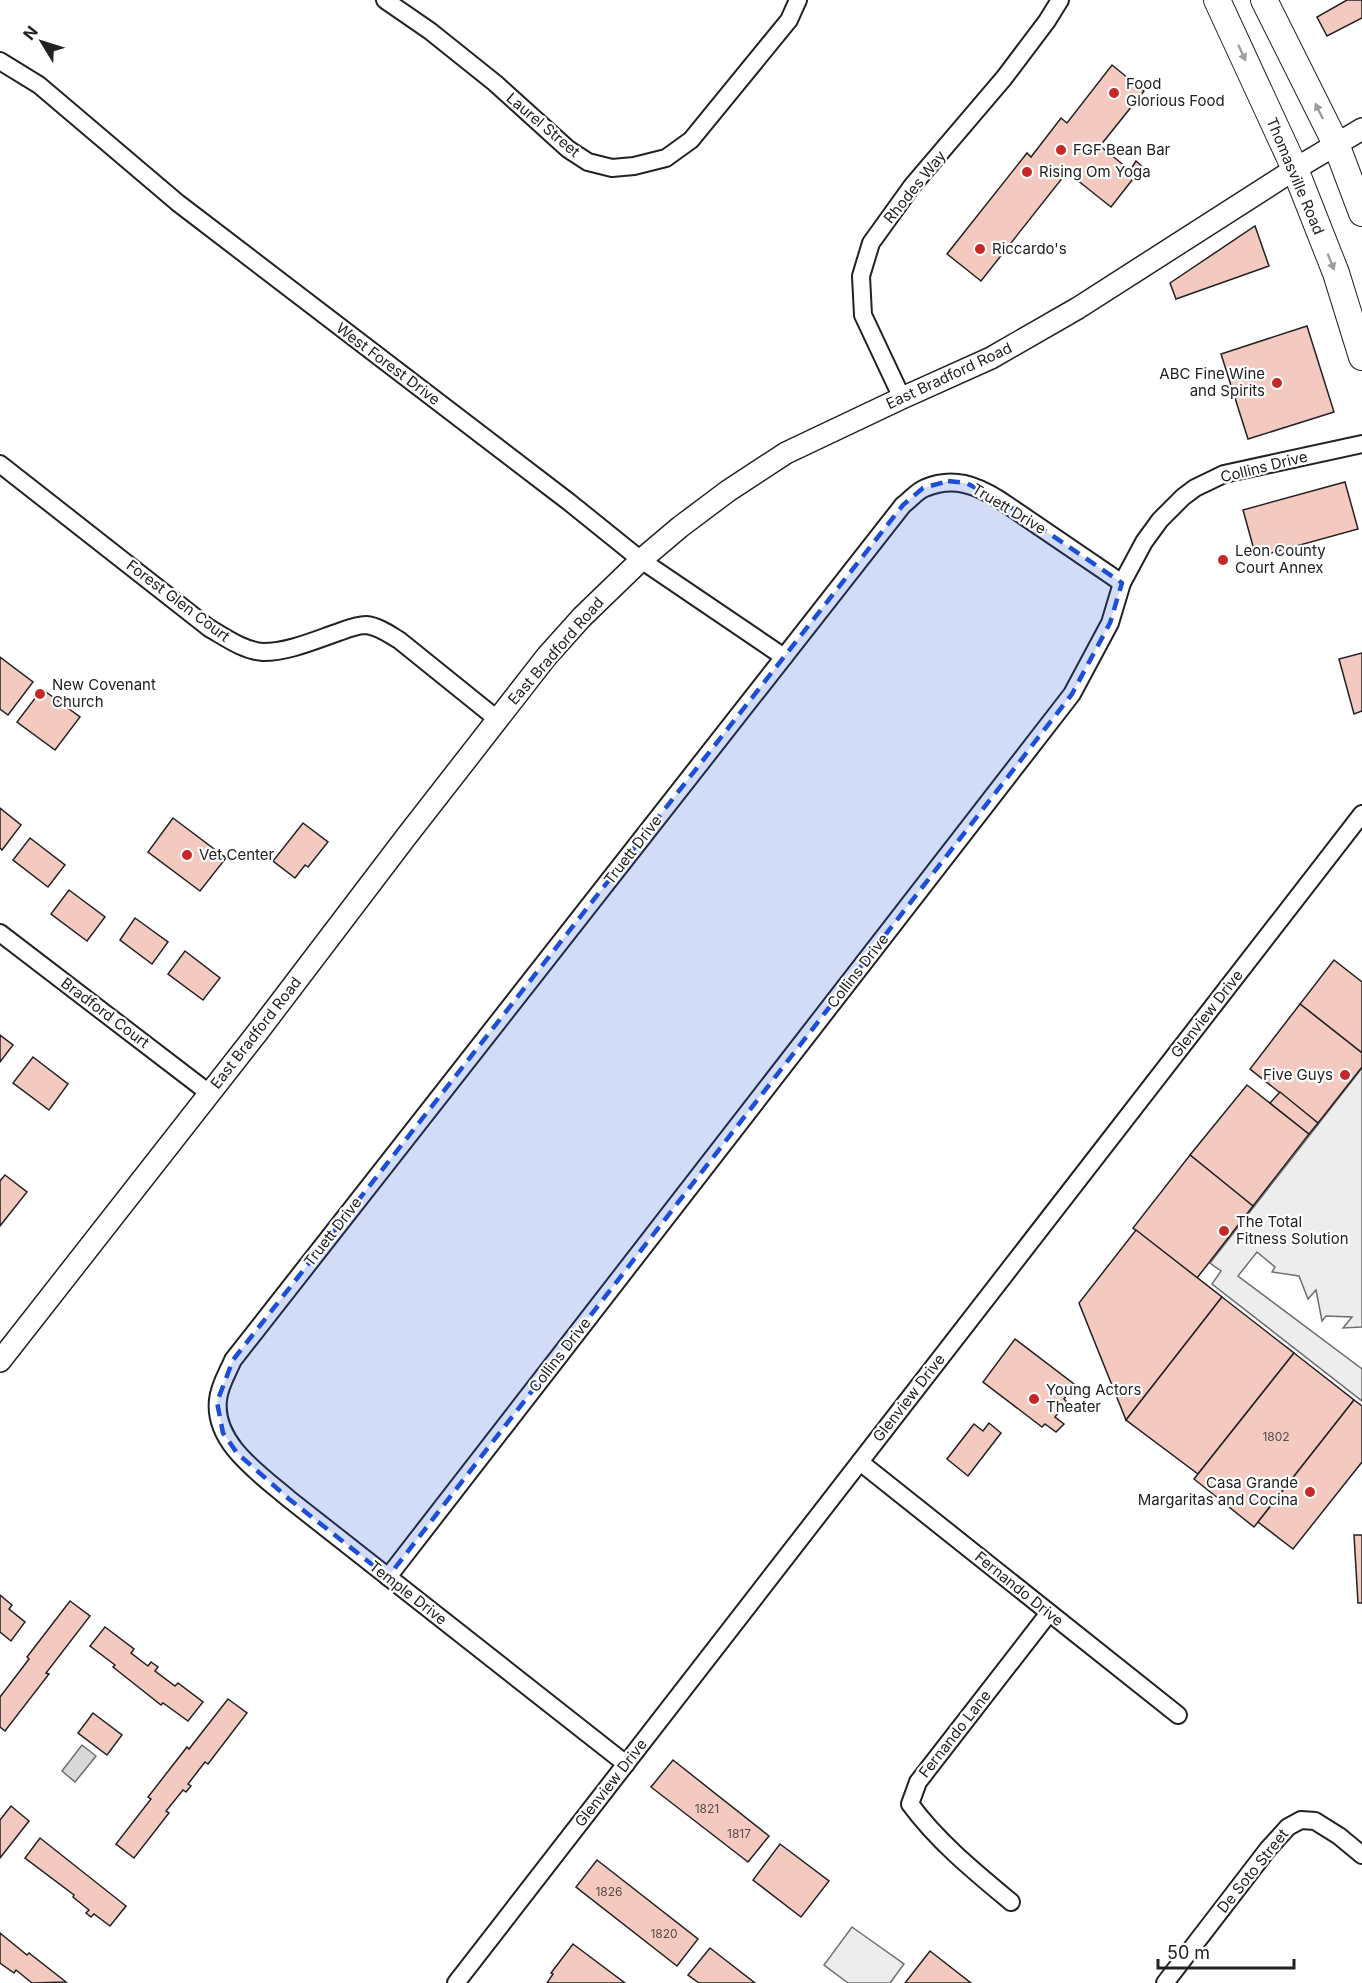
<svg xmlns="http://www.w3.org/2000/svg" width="1362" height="1983" font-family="Inter,sans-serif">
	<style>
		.parking { fill: #ededed; stroke: #6f6f6f; stroke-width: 1.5 }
		.water { fill: #d9d9d9; stroke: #6f6f6f; stroke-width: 1.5 }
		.building { fill: #f3c9c0; stroke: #222; stroke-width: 1.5 }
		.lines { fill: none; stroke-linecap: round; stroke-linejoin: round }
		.minor-casing { stroke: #222; stroke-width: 20 }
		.tertiary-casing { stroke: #222; stroke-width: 24 }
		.primary-casing { stroke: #222; stroke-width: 28 }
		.minor { stroke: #fff; stroke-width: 16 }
		.tertiary { stroke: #fff; stroke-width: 21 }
		.primary { stroke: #fff; stroke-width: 26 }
		.oneway { fill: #9c9c9c }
		.marked { fill: #1d4ed8; fill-opacity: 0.2; stroke: #1d4ed8; stroke-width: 4.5; stroke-dasharray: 12 8; stroke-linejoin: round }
		.poi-dot { fill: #c62828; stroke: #fff; stroke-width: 2 }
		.labels { text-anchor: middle; stroke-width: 4.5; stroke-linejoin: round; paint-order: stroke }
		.number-label { font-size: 12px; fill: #564c4a }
		.poi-label { font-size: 15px; fill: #222; stroke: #fff; text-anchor: start }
		.street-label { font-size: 15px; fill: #222; stroke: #fff }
	</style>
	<rect width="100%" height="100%" fill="#fff"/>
	<g class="parking">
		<path d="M1362 1068V1327L1343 1328 1352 1317 1326 1316 1322 1321 1316 1290 1308 1299 1299 1276 1272 1272 1275 1267 1257 1252 1238 1276 1362 1369V1401L1212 1284 1221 1271 1210 1263Z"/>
		<path d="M852 1927 904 1964 890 1983H848L824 1965Z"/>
	</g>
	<path class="water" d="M82 1745 96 1756 75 1782 62 1771Z"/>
	<g class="building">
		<path d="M1347 0H1362V18L1327 36 1317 17Z"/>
		<path d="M1112 65 1144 91 1100 146 1136 175 1111 207 1067 172 981 281 947 254 1027 153 1031 157 1061 118 1067 123Z"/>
		<path d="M1136 161 1145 169 1144 173 1142 175 1138 174 1131 169Z"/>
		<path d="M1255 226 1269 266 1176 299 1170 283Z"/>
		<path d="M1307 326 1334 412 1248 439 1221 354Z"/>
		<path d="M1345 482 1358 529 1256 557 1243 510Z"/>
		<path d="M1362 653V711L1354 714 1339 659Z"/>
		<path d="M0 657 33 682 8 715 0 709Z"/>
		<path d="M42 689 80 717 55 750 17 722Z"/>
		<path d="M0 808 21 825 2 850 0 848Z"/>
		<path d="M173 818 226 858 200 891 148 852Z"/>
		<path d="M303 823 328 842 308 867 305 865 295 878 273 861Z"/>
		<path d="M30 838 65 865 48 887 13 860Z"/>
		<path d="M69 890 105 917 87 941 51 914Z"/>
		<path d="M135 918 168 942 152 964 120 940Z"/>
		<path d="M185 951 220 978 203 1000 168 974Z"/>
		<path d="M1334 960 1362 982V1053L1300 1004Z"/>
		<path d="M1300 1004 1362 1053V1067L1318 1123 1250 1069Z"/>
		<path d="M0 1035 13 1045 0 1062Z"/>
		<path d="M33 1057 68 1084 49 1110 13 1083Z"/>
		<path d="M1247 1085 1309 1134 1253 1206 1190 1155Z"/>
		<path d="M1280 1092 1318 1123 1309 1134 1270 1103Z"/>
		<path d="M1190 1155 1253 1206 1197 1278 1133 1228Z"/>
		<path d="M5 1175 27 1192 0 1226V1181Z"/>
		<path d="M1136 1230 1222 1297 1126 1420 1079 1303Z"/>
		<path d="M1222 1297 1294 1353 1198 1474 1126 1420Z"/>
		<path d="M1015 1339 1074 1384 1064 1399 1067 1402 1055 1417 1064 1424 1056 1432 1045 1424 1042 1427 983 1382Z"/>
		<path d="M1294 1353 1354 1400 1254 1527 1194 1479Z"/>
		<path d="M1354 1400 1362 1406V1462L1293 1549 1258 1522Z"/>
		<path d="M989 1423 1001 1433 968 1476 947 1459 974 1424 983 1431Z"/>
		<path d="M1354 1535H1362V1603H1358Z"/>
		<path d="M0 1595 12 1605 9 1609 25 1622 11 1641 0 1632Z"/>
		<path d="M70 1601 90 1616 46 1673 49 1674 5 1731 0 1727V1697L29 1659 27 1657Z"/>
		<path d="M105 1627 134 1649 131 1653 148 1666 151 1662 158 1667 155 1671 175 1686 178 1683 203 1702 188 1721 163 1703 161 1705 113 1667 115 1665 90 1646Z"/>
		<path d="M228 1699 247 1713 208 1764 205 1762 188 1784 191 1786 186 1792 183 1790 166 1811 169 1813 134 1858 116 1844 151 1799 148 1797 187 1747 189 1749Z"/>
		<path d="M93 1713 122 1735 107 1755 78 1733Z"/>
		<path d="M673 1760 769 1836 748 1862 651 1787Z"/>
		<path d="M11 1806 29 1821 0 1858V1820Z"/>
		<path d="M40 1838 126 1906 110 1926 94 1914 91 1917 86 1913 89 1910 73 1897 74 1895 25 1858Z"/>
		<path d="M780 1844 829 1881 801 1917 753 1880Z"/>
		<path d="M597 1860 698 1939 677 1966 576 1887Z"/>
		<path d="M0 1933 27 1955 29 1953 66 1982 32 1983 16 1970 14 1973 0 1963Z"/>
		<path d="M573 1944 625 1983H547L553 1974 551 1973Z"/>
		<path d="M710 1948 755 1983H699L688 1975Z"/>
		<path d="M930 1951 971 1983H905Z"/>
	</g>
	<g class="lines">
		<defs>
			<g id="minor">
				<path d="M385 0 430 31 495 83 568 149 588 162 612 168 634 166 666 158 691 140 789 20 798 0"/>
				<path d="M0 61 39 85 178 203 569 502 641 560 784 657"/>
				<path d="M902 398 863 315 861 276 871 243 912 186 1004 78 1047 21 1060 0"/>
				<path d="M0 464 209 628C225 637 244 651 263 652 289 652 315 640 339 632 347 629 357 625 366 625 378 626 389 634 399 640L497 719"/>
				<path d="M0 933 209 1093"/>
				<path d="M860 1462 1178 1715"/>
				<path d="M388 1577 1072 694 1110 623 1122 583 1144 542 1160 520 1183 497 1195 488 1224 474 1362 444"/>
				<path d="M626 1764 289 1499C260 1474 213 1443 218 1400 219 1386 228 1372 233 1360L903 505C910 500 917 491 925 488 953 476 976 485 1000 500L1122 583"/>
				<path d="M1011 1902C975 1872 938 1842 910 1804L918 1782 1049 1613"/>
				<path d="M456 1983 1362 814"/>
				<path d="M1165 1983 1268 1849 1288 1827 1301 1820 1315 1821 1339 1836 1362 1855"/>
			</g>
			<path id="tertiary" d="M0 1361 257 1033 406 837 547 656 582 617 641 560 680 527 728 491 786 453 902 398 991 358 1078 308 1295 169 1362 129"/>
			<g id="primary">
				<path d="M1217 0 1295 169 1336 273 1362 357"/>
				<path d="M1264 0 1336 144 1362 213"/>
			</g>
		</defs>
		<use href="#minor" class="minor-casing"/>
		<use href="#tertiary" class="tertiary-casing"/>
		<use href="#primary" class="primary-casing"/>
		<use href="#minor" class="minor"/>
		<use href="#tertiary" class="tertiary"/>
		<use href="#primary" class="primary"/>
	</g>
	<defs><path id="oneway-solid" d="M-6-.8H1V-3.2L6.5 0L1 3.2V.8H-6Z" transform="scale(1.5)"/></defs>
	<g class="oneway">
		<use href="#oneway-solid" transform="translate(1242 53) rotate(65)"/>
		<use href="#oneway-solid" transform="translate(1319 111) rotate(-116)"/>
		<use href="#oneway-solid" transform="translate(1331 262) rotate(68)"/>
	</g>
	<path class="marked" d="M948 481 966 483 1000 500 1122 583 1110 623 1072 694 388 1577 289 1499 237 1453 223 1433 217 1402 233 1360 903 505 923 488Z"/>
	<g class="poi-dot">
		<circle cx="1114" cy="93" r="6"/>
		<circle cx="1061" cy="150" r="6"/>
		<circle cx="1027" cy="172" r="6"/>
		<circle cx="980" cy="249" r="6"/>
		<circle cx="1277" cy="383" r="6"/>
		<circle cx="1223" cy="560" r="6"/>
		<circle cx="40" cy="694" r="6"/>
		<circle cx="187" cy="855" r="6"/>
		<circle cx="1345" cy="1075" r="6"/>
		<circle cx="1224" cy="1231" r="6"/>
		<circle cx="1034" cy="1399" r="6"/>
		<circle cx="1310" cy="1492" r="6"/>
	</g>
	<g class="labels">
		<g class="number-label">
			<text x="1276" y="1441">1802</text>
			<text x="707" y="1813">1821</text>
			<text x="739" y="1838">1817</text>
			<text x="609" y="1896">1826</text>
			<text x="664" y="1938">1820</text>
		</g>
		<g class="poi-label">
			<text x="1126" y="89">Food<tspan x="1126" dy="17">Glorious Food</tspan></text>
			<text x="1073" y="155">FGF Bean Bar</text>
			<text x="1039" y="177">Rising Om Yoga</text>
			<text x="992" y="254">Riccardo's</text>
			<text x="1265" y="379" text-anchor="end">ABC Fine Wine<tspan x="1265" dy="17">and Spirits</tspan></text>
			<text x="1235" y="556">Leon County<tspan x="1235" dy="17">Court Annex</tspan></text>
			<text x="52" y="690">New Covenant<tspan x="52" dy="17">Church</tspan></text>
			<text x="199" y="860">Vet Center</text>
			<text x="1333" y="1080" text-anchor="end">Five Guys</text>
			<text x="1236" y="1227">The Total<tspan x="1236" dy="17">Fitness Solution</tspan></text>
			<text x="1046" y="1395">Young Actors<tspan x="1046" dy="17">Theater</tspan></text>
			<text x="1298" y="1488" text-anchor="end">Casa Grande<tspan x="1298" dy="17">Margaritas and Cocina</tspan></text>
		</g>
		<g class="street-label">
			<text transform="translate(543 125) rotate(40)" y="5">Laurel Street</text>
			<text transform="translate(1295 176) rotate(67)" y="5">Thomasville Road</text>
			<text transform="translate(915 187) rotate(-51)" y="5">Rhodes Way</text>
			<text transform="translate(388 364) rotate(37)" y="5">West Forest Drive</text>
			<text transform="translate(949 376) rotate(-25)" y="5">East Bradford Road</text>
			<text transform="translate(1264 467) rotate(-14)" y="5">Collins Drive</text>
			<text transform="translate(1009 509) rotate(31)" y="5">Truett Drive</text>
			<text transform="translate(178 601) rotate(37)" y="5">Forest Glen Court</text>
			<text transform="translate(556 651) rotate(-49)" y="5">East Bradford Road</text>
			<text transform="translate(633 850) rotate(-52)" y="5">Truett Drive</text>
			<text transform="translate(858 971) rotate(-52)" y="5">Collins Drive</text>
			<text transform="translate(105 1013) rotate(37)" y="5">Bradford Court</text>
			<text transform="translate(1207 1014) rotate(-52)" y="5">Glenview Drive</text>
			<text transform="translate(256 1033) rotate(-52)" y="5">East Bradford Road</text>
			<text transform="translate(333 1232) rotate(-52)" y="5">Truett Drive</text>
			<text transform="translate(560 1355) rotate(-52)" y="5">Collins Drive</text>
			<text transform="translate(909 1398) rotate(-52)" y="5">Glenview Drive</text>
			<text transform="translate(1019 1589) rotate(39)" y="5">Fernando Drive</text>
			<text transform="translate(408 1593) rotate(38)" y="5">Temple Drive</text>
			<text transform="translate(955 1734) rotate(-52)" y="5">Fernando Lane</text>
			<text transform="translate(611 1783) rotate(-52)" y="5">Glenview Drive</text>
			<text transform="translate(1253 1871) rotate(-51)" y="5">De Soto Street</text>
		</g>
	</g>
	<g transform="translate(42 42) rotate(308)" stroke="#ffffff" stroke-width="4.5" paint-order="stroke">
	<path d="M0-4.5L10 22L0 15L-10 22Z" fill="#222222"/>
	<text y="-9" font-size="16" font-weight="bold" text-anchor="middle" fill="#222222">N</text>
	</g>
	<path d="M1158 1959v9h136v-9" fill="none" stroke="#222222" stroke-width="3"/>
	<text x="1167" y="1959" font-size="18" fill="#222222" stroke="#ffffff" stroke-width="4.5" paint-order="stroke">50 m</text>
</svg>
